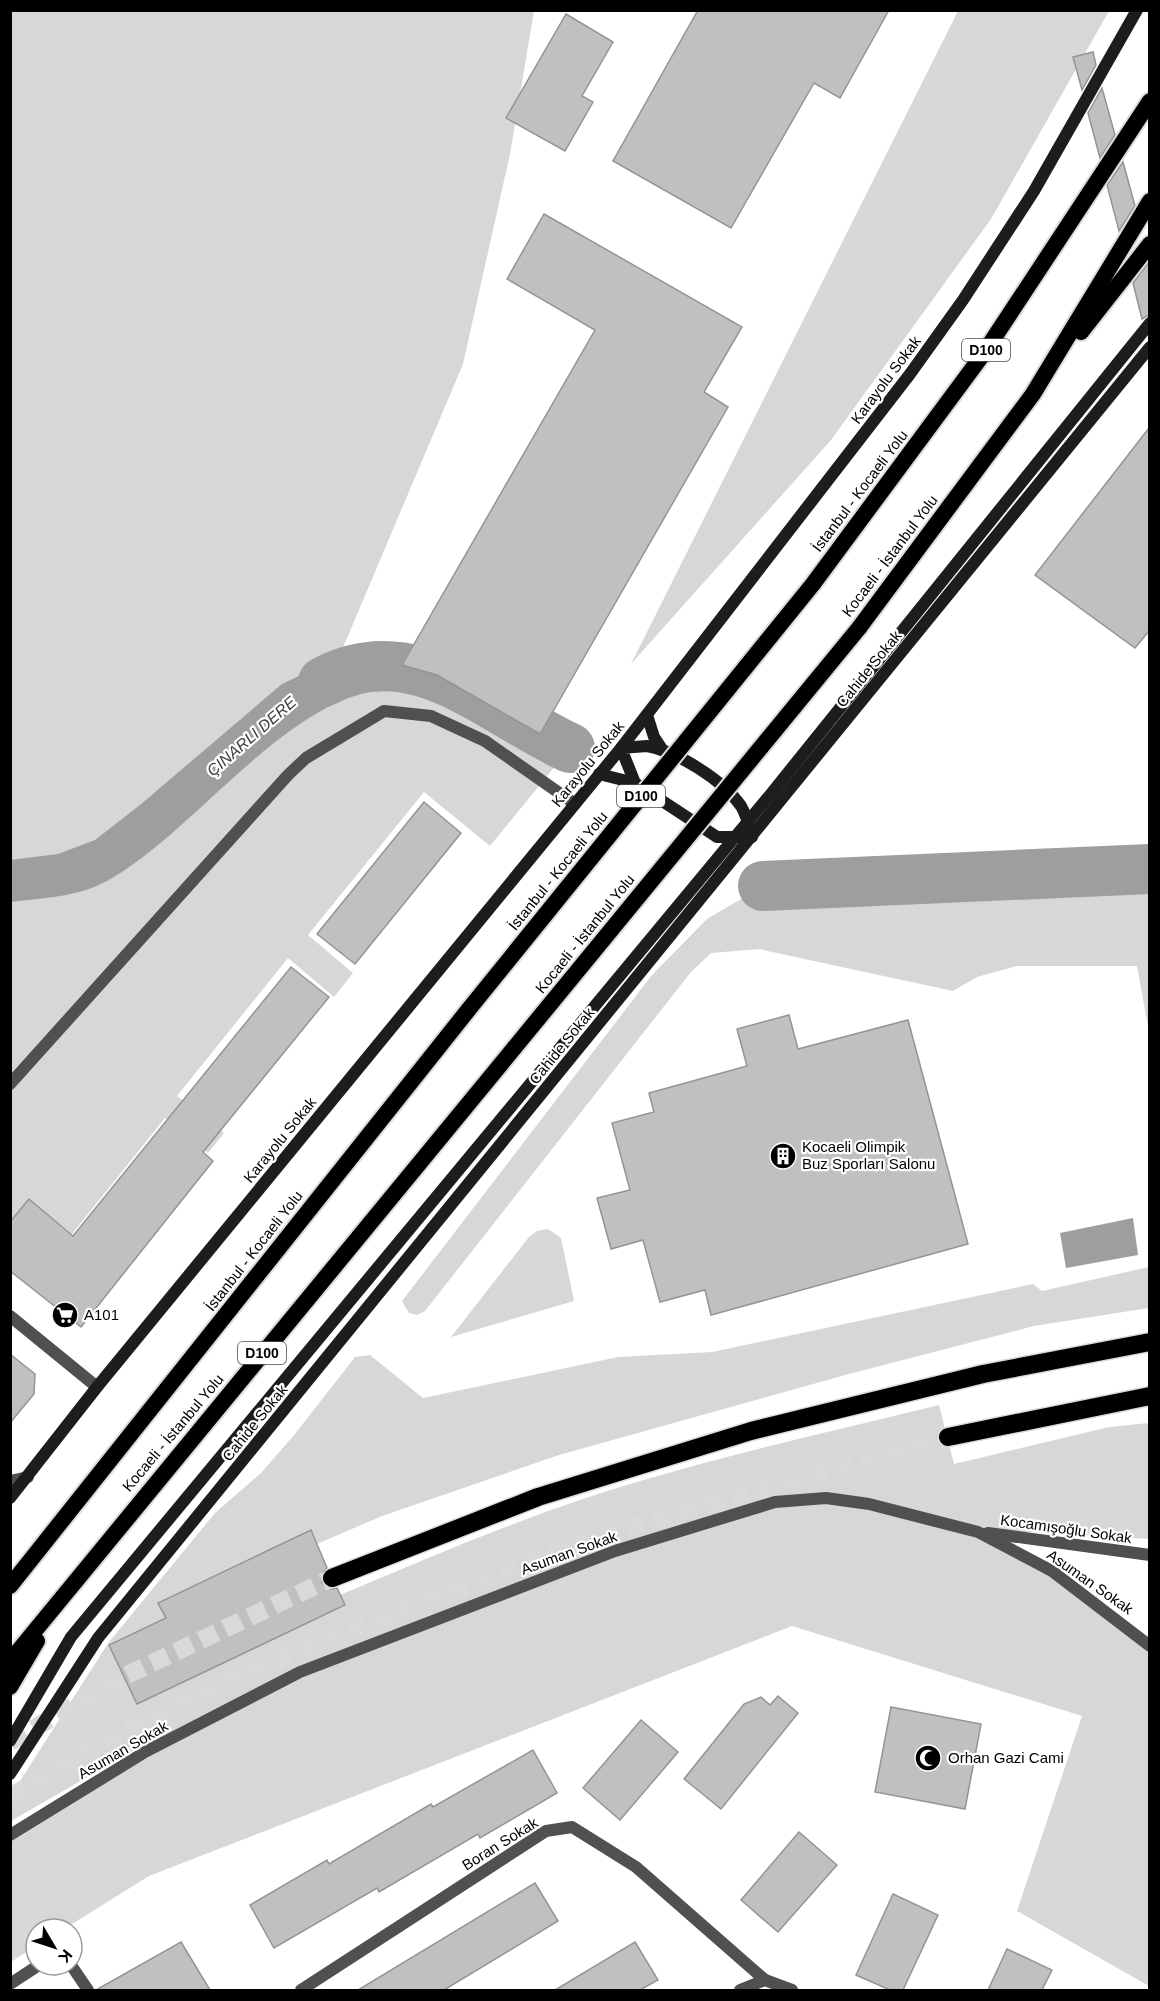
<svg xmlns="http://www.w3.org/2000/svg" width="1160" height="2001" font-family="Arial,sans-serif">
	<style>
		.green { fill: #d7d7d7 }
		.water { fill: #9e9e9e }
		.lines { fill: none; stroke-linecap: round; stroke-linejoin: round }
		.river { stroke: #9e9e9e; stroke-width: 50 }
		.building { fill: #c0c0c0; stroke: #949494; stroke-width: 1.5 }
		.motorway-tunnel { stroke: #d9d9d9; stroke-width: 18; stroke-dasharray: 18 9; stroke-linecap: butt }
		.trunk-casing { stroke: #dbdbdb; stroke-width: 20 }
		.motorway-casing { stroke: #dbdbdb; stroke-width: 21 }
		.minor { stroke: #505050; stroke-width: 12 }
		.tertiary { stroke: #505050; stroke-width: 12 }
		.secondary { stroke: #1d1d1d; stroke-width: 12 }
		.trunk { stroke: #000; stroke-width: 16 }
		.motorway { stroke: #000; stroke-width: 18 }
		.trunk-bridge-casing { stroke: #dbdbdb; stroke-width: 20; stroke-linecap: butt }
		.trunk-bridge { stroke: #000; stroke-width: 16 }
		.labels { text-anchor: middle; stroke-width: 4.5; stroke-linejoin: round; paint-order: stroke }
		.shield { fill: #fff; stroke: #4c4c4c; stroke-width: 1.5 }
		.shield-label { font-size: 14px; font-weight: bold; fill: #000 }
		.street-label { font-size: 15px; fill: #000; stroke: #fff }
		.poi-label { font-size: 15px; fill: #000; stroke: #fff; text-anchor: start }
		.water-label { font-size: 16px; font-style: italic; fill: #3f3f3f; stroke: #fff }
	</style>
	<rect width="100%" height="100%" fill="#fff"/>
	<g class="green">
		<path d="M11 11H534L510 154 463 364 339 657 334 676 402 665 570 748 490 846 424 792 308 935 353 973 334 997 288 958 177 1096 224 1133 208 1153 165 1118 72 1234 29 1199 11 1222Z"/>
		<path d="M958 11H1109L991 219 831 440 631 664Z"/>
		<path d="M1149 873V1032L1137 966H1017L977 977 953 991 759 949 711 953 691 972 425 1311 417 1315 409 1313 402 1301 652 975 707 919 763 886Z"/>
		<path d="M548 1229 561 1238 574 1301 451 1337 529 1237 537 1231Z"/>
		<path d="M1149 1267V1308L1034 1326 849 1374 559 1455 382 1516 317 1544 311 1531 159 1603 166 1618 109 1645 137 1703 344 1606 340 1595C421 1561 502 1526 586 1498 702 1460 821 1434 939 1405L954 1464 1109 1427 1149 1423V1539L1030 1532H980L1052 1571 1149 1646V1986L1017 1911 1082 1716 792 1626 149 1876 64 1929H36V1946L11 1962V1835L144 1752 143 1745 11 1821V1795L109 1642 215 1513 261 1473 295 1434 355 1357 370 1355 423 1398 618 1357 712 1352 1033 1284 1042 1291Z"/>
	</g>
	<g class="water">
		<path d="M339 657 335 676C356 670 376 664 399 665 443 668 528 725 570 748L559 762C530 744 463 695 433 689 307 662 207 826 107 881 78 897 43 898 11 902L10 860 58 854 95 840 140 805 282 684Z"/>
		<path d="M1133 1218 1138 1255 1066 1268 1060 1233Z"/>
	</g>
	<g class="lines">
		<g class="river">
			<path d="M323 682C414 632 491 712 570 748"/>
			<path d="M763 886 1150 869"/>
		</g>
	</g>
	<g class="building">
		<path d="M698 10H889L840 98 814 83 731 228 613 161Z"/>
		<path d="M566 14 613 42 582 96 593 102 565 151 506 118Z"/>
		<path d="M1093 52 1096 65 1082 90 1073 57Z"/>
		<path d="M1102 88 1115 135 1100 158 1088 113Z"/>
		<path d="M1123 162 1135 206 1119 231 1107 185Z"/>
		<path d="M544 214 742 327 704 392 728 407 540 734 437 675 402 665 595 330 507 279Z"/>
		<path d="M1149 262V315L1142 319 1133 283Z"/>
		<path d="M1149 428V631L1135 648 1035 575Z"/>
		<path d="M424 802 461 833 355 964 317 934Z"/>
		<path d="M291 967 329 997 203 1152 213 1161 81 1327 10 1271V1222L29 1199 73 1236Z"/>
		<path d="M789 1015 798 1049 908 1020 968 1244 711 1315 705 1290 660 1302 643 1240 611 1249 597 1198 630 1190 612 1123 654 1112 649 1093 747 1066 737 1029Z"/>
		<path d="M10 1354 35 1374 34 1394 10 1423Z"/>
		<path d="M311 1530 327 1568 321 1576 322 1583 330 1589 337 1588 345 1605 137 1704 109 1645 166 1618 158 1603Z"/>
		<path d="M778 1696 798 1713 721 1809 684 1779 744 1704 761 1697 770 1705Z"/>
		<path d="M891 1707 981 1724 965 1809 875 1792Z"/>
		<path d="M641 1720 678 1752 620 1820 583 1788Z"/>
		<path d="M533 1750 557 1793 480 1838 478 1834 379 1892 377 1888 274 1948 250 1905 327 1860 329 1864 431 1804 433 1807Z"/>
		<path d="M799 1832 837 1865 778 1932 741 1900Z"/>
		<path d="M535 1883 558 1921 444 1990H358Z"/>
		<path d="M893 1894 938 1915 903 1990H890L856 1975Z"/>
		<path d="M181 1942 210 1990H96Z"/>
		<path d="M635 1942 658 1980 640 1990H555Z"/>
		<path d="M1007 1949 1052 1970 1042 1990H988Z"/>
	</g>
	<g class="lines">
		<g class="motorway-tunnel">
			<path d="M10 1742 125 1676 332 1578"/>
			<path d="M10 1797 100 1743 196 1695 335 1635 595 1537 948 1437"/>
		</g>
		<defs>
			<g id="trunk">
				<path d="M1081 332 1150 244"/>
				<path d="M813 584 984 353 1150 101"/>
				<path d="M859 628 1033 394 1150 201"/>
				<path d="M10 1586 469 1009"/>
				<path d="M10 1661 515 1047"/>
				<path d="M10 1687 37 1641"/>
			</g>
			<g id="motorway">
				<path d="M948 1437 1150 1396"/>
				<path d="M332 1578 538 1497 751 1431 983 1374 1150 1342"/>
			</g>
		</defs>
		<use href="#trunk" class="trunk-casing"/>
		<use href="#motorway" class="motorway-casing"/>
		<g class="minor">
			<path d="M10 1084 288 775 306 758 384 711 431 716 485 741 575 804"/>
			<path d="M10 1316 97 1387"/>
			<path d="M10 1481 28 1477"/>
			<path d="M988 1533 1150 1555"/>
			<path d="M10 1835 145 1752 300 1672 615 1551 775 1502 826 1498 869 1504 978 1532 1052 1571 1150 1646"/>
			<path d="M71 1965 88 1990"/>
			<path d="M10 1984 39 1965"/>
			<path d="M301 1990 546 1831 572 1827 636 1867 765 1980"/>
		</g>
		<path class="tertiary" d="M740 1990 765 1980 792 1990"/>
		<g class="secondary">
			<path d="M647 715 654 737 662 749"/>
			<path d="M647 746C678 752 723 780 741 806 747 816 749 826 752 837H717L635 783 621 748Z"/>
			<path d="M599 774 635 783"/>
			<path d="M10 1498 97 1387 621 748 910 374 963 300 1034 191 1137 10"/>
			<path d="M10 1741 71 1637 770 795 1150 323"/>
			<path d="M10 1774 98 1638 1150 347"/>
		</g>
		<use href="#trunk" class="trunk"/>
		<use href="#motorway" class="motorway"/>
		<defs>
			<g id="trunk-bridge">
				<path d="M469 1009 813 584"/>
				<path d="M515 1047 859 628"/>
			</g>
		</defs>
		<use href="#trunk-bridge" class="trunk-bridge-casing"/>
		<use href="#trunk-bridge" class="trunk-bridge"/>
	</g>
	<defs>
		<symbol id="building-disc" viewBox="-11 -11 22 22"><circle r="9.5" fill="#000" stroke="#fff"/><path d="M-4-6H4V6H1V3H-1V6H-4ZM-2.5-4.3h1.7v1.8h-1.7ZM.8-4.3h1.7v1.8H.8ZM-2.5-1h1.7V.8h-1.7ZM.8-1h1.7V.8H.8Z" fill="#fff"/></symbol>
		<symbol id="supermarket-disc" viewBox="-11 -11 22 22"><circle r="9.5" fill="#000" stroke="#fff"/><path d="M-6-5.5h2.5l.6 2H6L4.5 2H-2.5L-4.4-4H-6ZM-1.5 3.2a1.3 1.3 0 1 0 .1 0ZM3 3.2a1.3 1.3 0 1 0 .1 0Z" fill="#fff"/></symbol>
		<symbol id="mosque-disc" viewBox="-11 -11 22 22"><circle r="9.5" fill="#000" stroke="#fff"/><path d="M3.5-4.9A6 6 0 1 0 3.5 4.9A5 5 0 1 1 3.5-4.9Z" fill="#fff"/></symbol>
	</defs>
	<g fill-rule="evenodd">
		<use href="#building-disc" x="768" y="1141" width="30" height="30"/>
		<use href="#supermarket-disc" x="50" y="1300" width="30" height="30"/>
		<use href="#mosque-disc" x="913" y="1743" width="30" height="30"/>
	</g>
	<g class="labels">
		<g class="shield">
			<rect x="962" y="339" width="48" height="22" rx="4.5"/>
			<rect x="617" y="785" width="48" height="22" rx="4.5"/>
			<rect x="238" y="1342" width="48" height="22" rx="4.5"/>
		</g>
		<g class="shield-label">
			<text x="986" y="355">D100</text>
			<text x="641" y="801">D100</text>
			<text x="262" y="1358">D100</text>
		</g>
		<g class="street-label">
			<text transform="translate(886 380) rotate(-53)" y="5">Karayolu Sokak</text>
			<text transform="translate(860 491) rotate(-53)" y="5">İstanbul - Kocaeli Yolu</text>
			<text transform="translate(890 556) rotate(-53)" y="5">Kocaeli - İstanbul Yolu</text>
			<text transform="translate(869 669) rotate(-51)" y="5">Cahide Sokak</text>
			<text transform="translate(588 764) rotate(-51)" y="5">Karayolu Sokak</text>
			<text transform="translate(558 871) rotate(-51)" y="5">İstanbul - Kocaeli Yolu</text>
			<text transform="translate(585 934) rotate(-51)" y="5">Kocaeli - İstanbul Yolu</text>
			<text transform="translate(562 1046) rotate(-51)" y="5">Cahide Sokak</text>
			<text transform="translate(280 1140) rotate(-51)" y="5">Karayolu Sokak</text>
			<text transform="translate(254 1251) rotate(-52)" y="5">İstanbul - Kocaeli Yolu</text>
			<text transform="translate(255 1423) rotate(-51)" y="5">Cahide Sokak</text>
			<text transform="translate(173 1433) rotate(-50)" y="5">Kocaeli - İstanbul Yolu</text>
			<text transform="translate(1066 1529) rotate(8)" y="5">Kocamışoğlu Sokak</text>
			<text transform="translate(569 1553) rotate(-20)" y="5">Asuman Sokak</text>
			<text transform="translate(1090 1582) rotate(35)" y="5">Asuman Sokak</text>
			<text transform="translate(123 1750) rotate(-30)" y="5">Asuman Sokak</text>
			<text transform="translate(500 1844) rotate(-32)" y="5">Boran Sokak</text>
		</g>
		<g class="poi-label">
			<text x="802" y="1152">Kocaeli Olimpik<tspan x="802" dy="17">Buz Sporları Salonu</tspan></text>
			<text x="84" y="1320">A101</text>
			<text x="948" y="1763">Orhan Gazi Cami</text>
		</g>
		<g class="water-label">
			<text transform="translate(251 736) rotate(-41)" y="6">ÇINARLI DERE</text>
		</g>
	</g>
	<rect width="1160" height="2001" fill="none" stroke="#000000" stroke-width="24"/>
	<g transform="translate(54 1947) rotate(129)"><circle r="28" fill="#ffffff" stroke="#999999" stroke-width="1.5"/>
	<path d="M0-4.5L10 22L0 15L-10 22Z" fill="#000000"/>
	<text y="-9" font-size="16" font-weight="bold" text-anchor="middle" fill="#000000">K</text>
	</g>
</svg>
